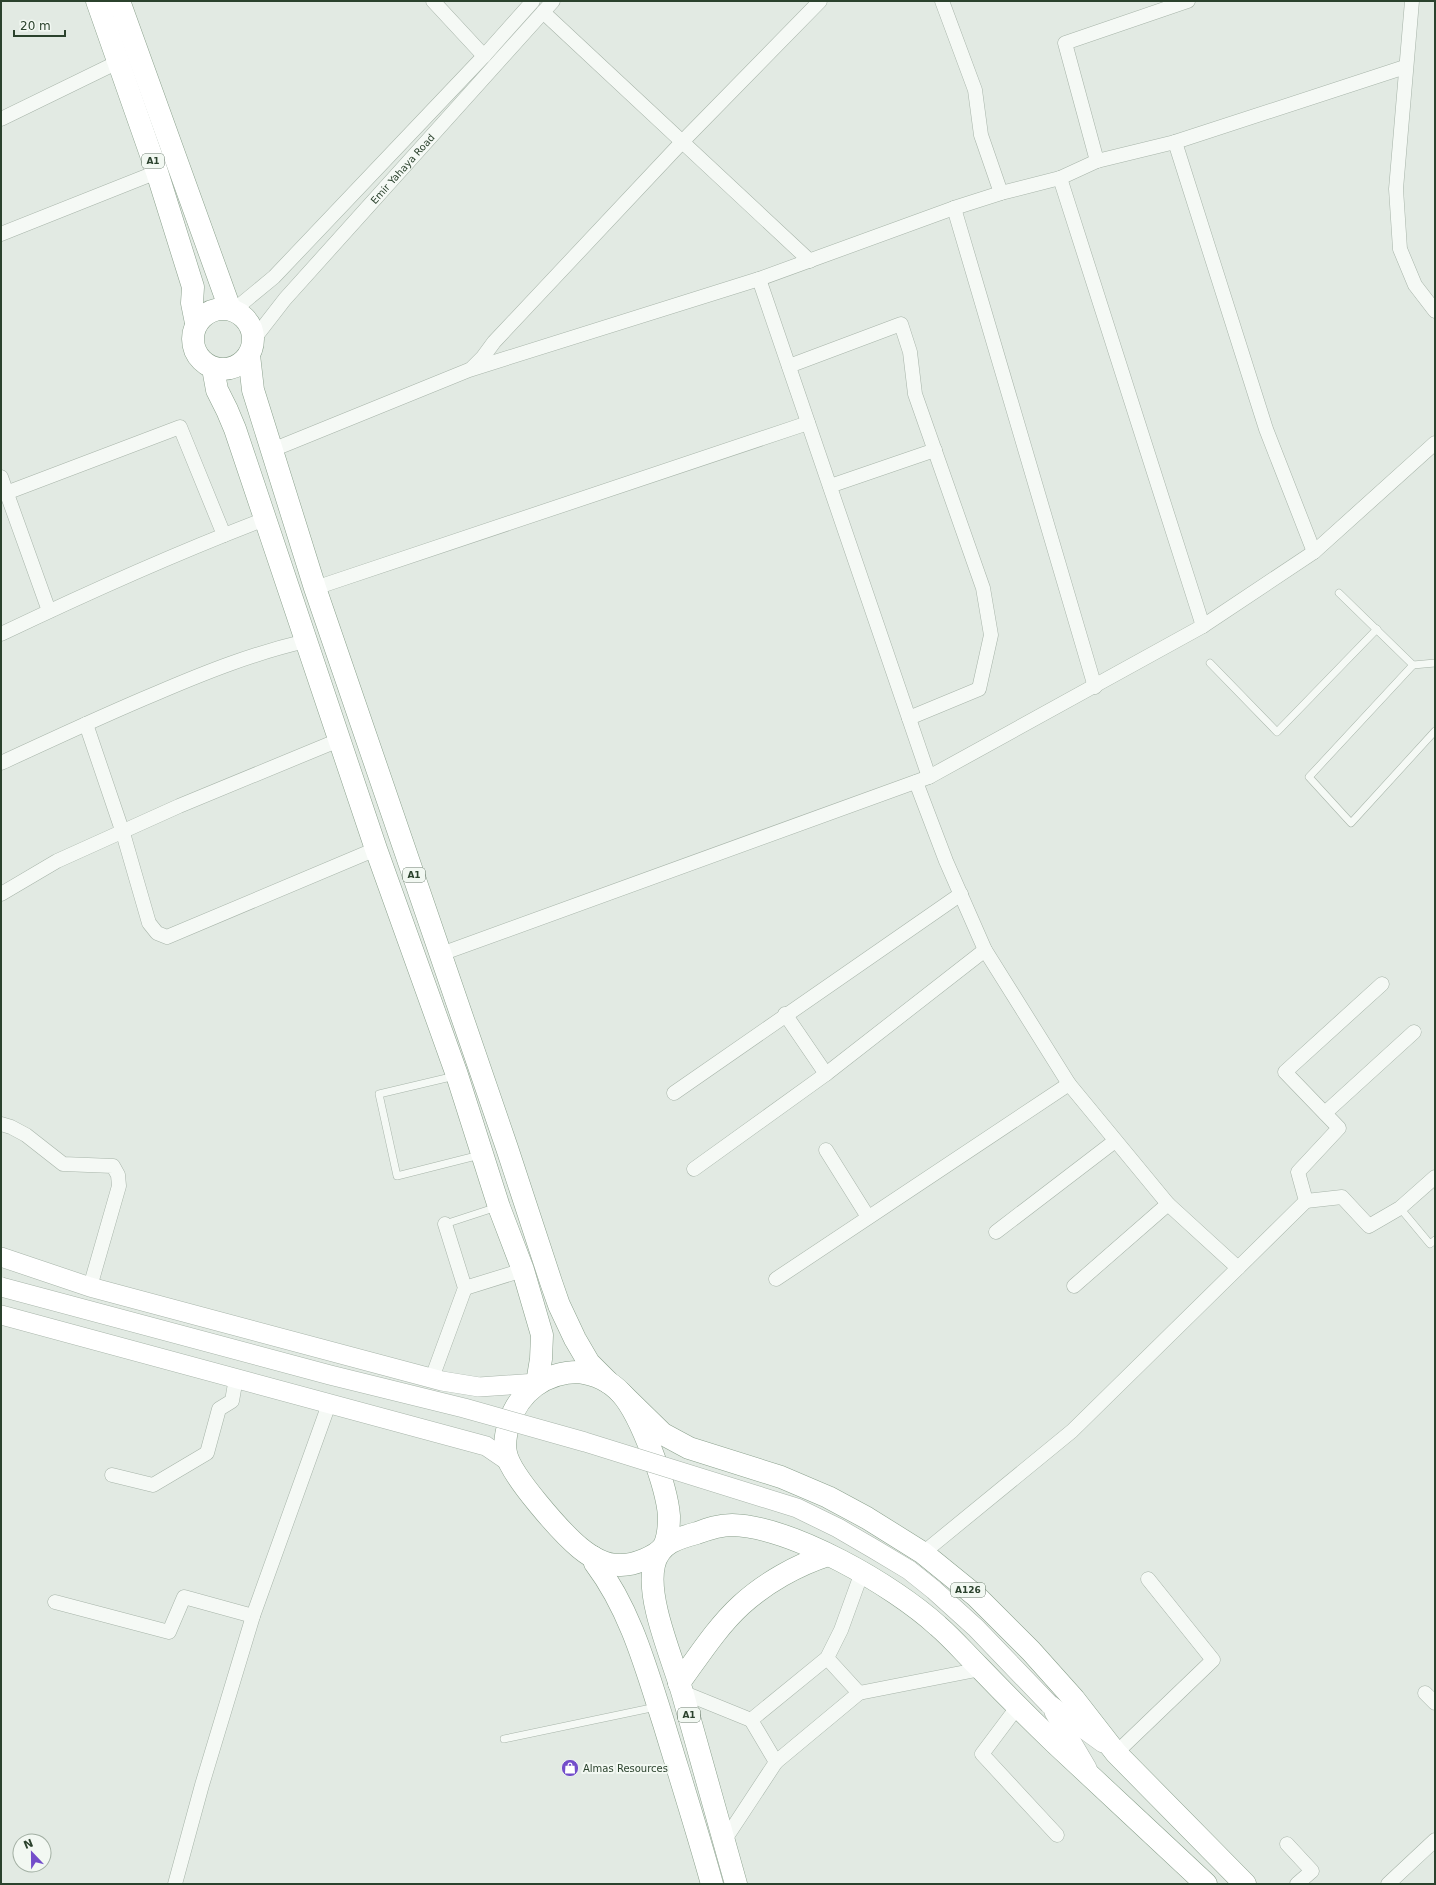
<svg xmlns="http://www.w3.org/2000/svg" width="1436" height="1885" font-family="'DejaVu Sans',sans-serif">
	<style>
		.lines { fill: none; stroke-linecap: round; stroke-linejoin: round }
		.lane-casing { stroke: #a7b4a9; stroke-width: 8 }
		.street-casing { stroke: #a7b4a9; stroke-width: 15 }
		.secondary-casing { stroke: #a7b4a9; stroke-width: 20 }
		.highway-casing { stroke: #8aa08c; stroke-width: 23 }
		.lane { stroke: #f5f9f5; stroke-width: 7 }
		.street { stroke: #f5f9f5; stroke-width: 14 }
		.secondary { stroke: #fff; stroke-width: 19 }
		.highway { stroke: #fff; stroke-width: 22 }
		.secondary-bridge-casing { stroke: #a7b4a9; stroke-width: 20; stroke-linecap: butt }
		.secondary-bridge { stroke: #fff; stroke-width: 19 }
		.labels { text-anchor: middle; stroke-width: 4; stroke-linejoin: round; paint-order: stroke }
		.shield { fill: #f2f8f2; stroke: #677968; stroke-width: 1 }
		.shield-label { font-size: 9px; font-weight: bold; fill: #2b422d }
		.street-label { font-size: 10px; fill: #2b422d; stroke: #f2f8f2 }
		.poi-label { font-size: 10px; fill: #2b422d; stroke: #f2f8f2; text-anchor: start }
	</style>
	<rect width="100%" height="100%" fill="#e2eae3"/>
	<g class="lines">
		<defs>
			<g id="lane">
				<path d="M1339 593 1413 665 1309 777 1351 823 1435 731"/>
				<path d="M1210 663 1277 732 1377 629"/>
				<path d="M1413 665 1435 663"/>
				<path d="M455 1076 379 1094 397 1176 480 1155"/>
				<path d="M1400 1208 1430 1244 1435 1240"/>
				<path d="M445 1224 497 1207"/>
				<path d="M504 1739 656 1707"/>
			</g>
			<g id="street">
				<path d="M433 1 484 56"/>
				<path d="M942 1 975 90 981 135 1001 193"/>
				<path d="M1412 1 1396 189 1400 249 1415 285 1435 311"/>
				<path d="M543 12 810 261"/>
				<path d="M1 119 118 62"/>
				<path d="M1175 142 1266 429 1314 552"/>
				<path d="M1097 161 1065 43 1188 1"/>
				<path d="M1060 178 1203 626"/>
				<path d="M954 208 1095 687"/>
				<path d="M1 234 157 172"/>
				<path d="M759 279 929 777"/>
				<path d="M234 310 274 277 484 56 533 1"/>
				<path id="s1" d="M254 339 285 299 553 1"/>
				<path d="M789 366 901 324 910 352 915 394 983 588 991 635 979 689 909 718"/>
				<path d="M472 368 483 357 494 342 682 142 820 1"/>
				<path d="M272 450 469 370 759 279 954 208 1001 193 1060 178 1097 161 1175 142 1405 67"/>
				<path d="M1 477 49 611"/>
				<path d="M830 486 935 450"/>
				<path d="M6 493 180 427 224 535"/>
				<path d="M315 588 808 423"/>
				<path d="M1 634C87 593 176 553 265 519"/>
				<path d="M86 724 123 833 149 923 157 933 167 937 376 849"/>
				<path d="M1 763C53 739 104 715 157 693 206 672 254 653 306 641"/>
				<path d="M916 782 946 861 985 950 1069 1084 1168 1204 1238 1268 1072 1431 923 1553"/>
				<path d="M1 894 57 861 179 806 339 740"/>
				<path d="M441 954 929 777 1203 626 1314 552 1435 443"/>
				<path d="M785 1014 826 1074"/>
				<path d="M674 1093 961 894"/>
				<path d="M1325 1113 1414 1032"/>
				<path d="M1 1124 11 1127 26 1135 63 1164 113 1166 118 1175 119 1186 90 1287"/>
				<path d="M826 1150 868 1217"/>
				<path d="M694 1169 826 1074 985 950"/>
				<path d="M1306 1201 1342 1197 1369 1226 1400 1208 1435 1177"/>
				<path d="M996 1232 1115 1141"/>
				<path d="M1238 1268 1306 1201 1298 1172 1339 1128 1285 1072 1382 984"/>
				<path d="M776 1279 1069 1084"/>
				<path d="M1074 1286 1168 1204"/>
				<path d="M465 1288 523 1270"/>
				<path d="M432 1378 465 1288 445 1224"/>
				<path d="M112 1475 153 1485 207 1453 219 1409 232 1401 236 1378"/>
				<path d="M55 1602 169 1632 184 1597 253 1616"/>
				<path d="M827 1658 859 1693 776 1762 751 1720 827 1658 841 1630 862 1572"/>
				<path d="M682 1692 751 1720"/>
				<path d="M859 1693 981 1669"/>
				<path d="M1425 1693 1435 1703"/>
				<path d="M1018 1706 982 1754 1057 1835"/>
				<path d="M1116 1753 1213 1660 1148 1579"/>
				<path d="M724 1841 776 1762"/>
				<path d="M1287 1844 1312 1871 1297 1884"/>
				<path d="M175 1884 202 1785 253 1616 329 1404"/>
				<path d="M1388 1884 1435 1840"/>
			</g>
			<g id="secondary">
				<path d="M1 1257 90 1287 442 1381 479 1387 537 1383"/>
				<path d="M1 1315 486 1446 508 1461"/>
				<path d="M1049 1704 1103 1743"/>
				<path d="M1054 1712 1087 1768"/>
			</g>
			<g id="highway">
				<path d="M97 1 157 172 193 287 192 303 196 323"/>
				<path d="M119 1 230 309"/>
				<circle cx="223" cy="339" r="30"/>
				<path d="M249 355 253 390 315 588 507 1148 551 1282 559 1305 575 1339 589 1363 608 1382"/>
				<path d="M213 368 217 390 227 410 235 429 376 849 457 1075 499 1207 523 1270 542 1335 541 1359 537 1383"/>
				<path d="M579 1372C594 1374 610 1381 621 1393 641 1415 667 1487 669 1516 669 1525 668 1538 664 1546 657 1557 633 1565 621 1565 606 1566 591 1557 580 1548 562 1533 510 1475 506 1453 504 1444 506 1433 509 1423 519 1392 545 1372 579 1372Z"/>
				<path d="M621 1393 663 1434 689 1448 781 1477 828 1497 867 1518 923 1553 976 1596 1031 1651 1074 1699 1116 1753 1245 1884"/>
				<path d="M593 1557 595 1563C631 1611 646 1668 664 1724 680 1777 697 1830 712 1884"/>
				<path d="M679 1683C698 1657 717 1627 741 1605 765 1583 797 1565 828 1555"/>
				<path d="M736 1884C718 1821 701 1758 683 1695 673 1659 646 1600 654 1565 659 1543 678 1538 697 1533 708 1529 719 1525 732 1525 793 1527 893 1585 938 1626 952 1638 965 1653 978 1666 1003 1692 1029 1718 1055 1743 1105 1790 1156 1837 1206 1884"/>
			</g>
		</defs>
		<use href="#lane" class="lane-casing"/>
		<use href="#street" class="street-casing"/>
		<use href="#secondary" class="secondary-casing"/>
		<use href="#highway" class="highway-casing"/>
		<use href="#lane" class="lane"/>
		<use href="#street" class="street"/>
		<use href="#secondary" class="secondary"/>
		<use href="#highway" class="highway"/>
		<defs>
			<path id="secondary-bridge" d="M1 1287 330 1375 464 1408 585 1442 797 1508 838 1528 874 1549 909 1570 934 1590 976 1628 1049 1704"/>
		</defs>
		<use href="#secondary-bridge" class="secondary-bridge-casing"/>
		<use href="#secondary-bridge" class="secondary-bridge"/>
	</g>
	<defs>
		<symbol id="shop-disc" viewBox="-11 -11 22 22"><circle r="9.5" fill="#734dca" stroke="#f2f8f2"/><path d="M-5-2.5h2.3a2.7 3.5 0 0 1 5.4 0H5L5.5 6h-11ZM-1.5-2.5h3a1.5 2.3 0 0 0-3 0Z" fill="#fff"/></symbol>
	</defs>
	<g fill-rule="evenodd">
		<use href="#shop-disc" x="560" y="1758" width="20" height="20"/>
	</g>
	<g class="labels">
		<g class="shield">
			<rect x="142" y="154" width="22" height="14" rx="3"/>
			<rect x="403" y="868" width="22" height="14" rx="3"/>
			<rect x="951" y="1583" width="34" height="14" rx="3"/>
			<rect x="678" y="1708" width="22" height="14" rx="3"/>
		</g>
		<g class="shield-label">
			<text x="153" y="164">A1</text>
			<text x="414" y="878">A1</text>
			<text x="968" y="1593">A126</text>
			<text x="689" y="1718">A1</text>
		</g>
		<g class="street-label">
			<text dy="4" stroke="none"><textPath href="#s1" startOffset="226">Emir Yahaya Road</textPath></text>
		</g>
		<g class="poi-label">
			<text x="583" y="1772">Almas Resources</text>
		</g>
	</g>
	<rect width="1436" height="1885" fill="none" stroke="#2b422d" stroke-width="4"/>
	<g transform="translate(32 1853) rotate(338)"><circle r="19" fill="#f2f8f2" stroke="#a2afa3"/>
	<path d="M0-3L7 15L0 10L-7 15Z" fill="#734dca"/>
	<text y="-6" font-size="11" font-weight="bold" text-anchor="middle" fill="#2b422d">N</text>
	</g>
	<path d="M14 30v6h51v-6" fill="none" stroke="#2b422d" stroke-width="2"/>
	<text x="20" y="30" font-size="12" fill="#2b422d" stroke="#f2f8f2" stroke-width="3" paint-order="stroke">20 m</text>
</svg>
